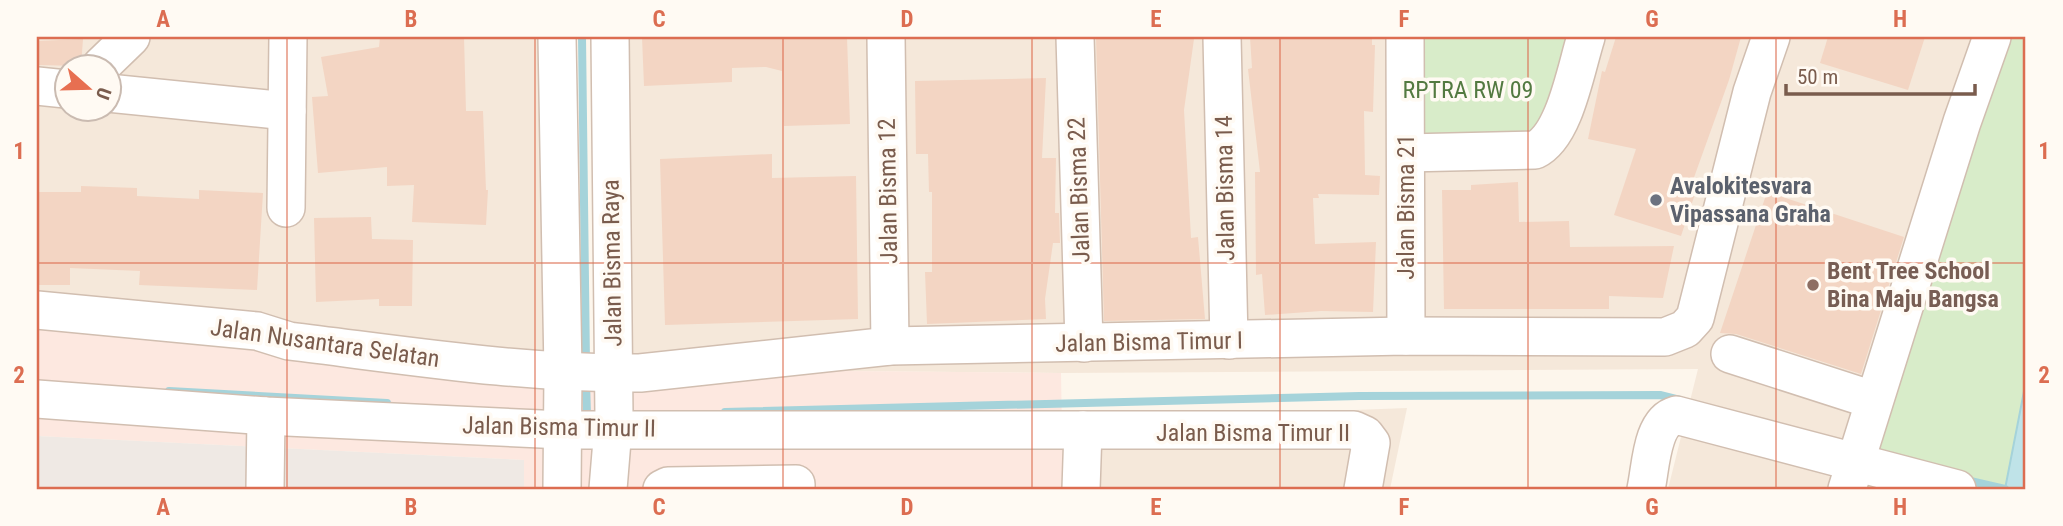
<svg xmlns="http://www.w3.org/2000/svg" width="2063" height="526" font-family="'Roboto Condensed',sans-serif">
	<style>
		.residential { fill: #f5e8da; fill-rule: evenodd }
		.commercial { fill: #fde8e0 }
		.industrial { fill: #efe9e4 }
		.green { fill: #d8ecc9 }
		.water { fill: #bfe3e8; stroke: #a5d3da; stroke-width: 2 }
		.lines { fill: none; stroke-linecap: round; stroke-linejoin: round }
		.stream { stroke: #a5d3da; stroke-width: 8 }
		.building { fill: #f3d5c3 }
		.minor-casing { stroke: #d1beb0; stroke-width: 40 }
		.minor { stroke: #fff; stroke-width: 37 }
		.grid { fill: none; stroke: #dc6d51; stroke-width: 2; stroke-opacity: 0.55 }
		.worship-dot { fill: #6b7280; stroke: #fffaf3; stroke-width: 2.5 }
		.education-dot { fill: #8d6e63; stroke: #fffaf3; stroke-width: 2.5 }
		.labels { text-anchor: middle; stroke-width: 7; stroke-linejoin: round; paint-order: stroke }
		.park-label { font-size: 24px; fill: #537a41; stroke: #fffaf3 }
		.worship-label { font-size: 24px; font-weight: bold; fill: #5b616d; stroke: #fffaf3; text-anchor: start }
		.street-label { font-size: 24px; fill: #7a5c4d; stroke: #fffaf3 }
		.education-label { font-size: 24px; font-weight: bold; fill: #785e54; stroke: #fffaf3; text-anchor: start }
		.neatline { fill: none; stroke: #dc6d51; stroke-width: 2.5 }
		.grid-label { font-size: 23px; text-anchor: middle; font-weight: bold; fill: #dc6d51 }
	</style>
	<rect width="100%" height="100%" fill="#fdf6ec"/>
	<g class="residential">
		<path d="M37 37H556L563 372 37 310ZM66 66H108V108H66Z"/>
		<path d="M611 37H2026V381L2005 489H1668L1698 369 1061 373 626 369Z"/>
		<path d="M1407 408 1390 489H1063L1062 421Z"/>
	</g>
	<path class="commercial" d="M37 310 626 369 1061 373 1063 489H524V460L37 436Z"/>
	<path class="industrial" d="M37 436 524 460V489H37Z"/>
	<g class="green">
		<path d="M1413 37H1570L1541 141 1415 146Z"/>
		<path d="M1996 37H2026V381L2005 489H1847Z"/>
	</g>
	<path class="water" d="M2026 381V489H2005Z"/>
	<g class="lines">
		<g class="stream">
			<path d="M582 37 586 363"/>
			<path d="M586 380 587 415"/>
			<path d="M169 391 387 403"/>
			<path d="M725 412 1359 396 1660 395 1680 400"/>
			<path d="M1966 480 2005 489"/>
		</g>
	</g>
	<g class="building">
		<path d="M380 37H464L466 111H483L486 190H488L486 225 412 222 414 185 387 186V167L318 173 312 97 328 96 321 57 379 47Z"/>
		<path d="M642 37H847L850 124 784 126 782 71 766 67 732 68V82L644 86Z"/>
		<path d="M1096 37 1194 39 1184 110 1191 238 1198 237 1205 319 1104 321Z"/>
		<path d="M1250 37H1372V45H1375L1373 112 1364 111 1365 175 1380 176 1379 195 1318 194 1319 198H1313L1315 244 1376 242 1373 312 1321 311 1265 315 1262 274 1256 275 1255 172H1260L1248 69 1252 68Z"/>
		<path d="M1616 37H1741L1729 80 1692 183 1698 185 1681 236 1614 215 1636 149 1588 139 1602 71 1605 72Z"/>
		<path d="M1828 37H1925L1908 90 1820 63Z"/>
		<path d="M83 39 81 66 37 65V41Z"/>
		<path d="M1046 78 1042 158H1056L1055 213H1059L1060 243H1053L1045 299 1046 319 927 324 925 272H932V192H929L928 154H916L915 81Z"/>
		<path d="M772 154V178L856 176 858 319 665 325 660 159Z"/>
		<path d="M1518 182 1519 222 1569 221 1570 247 1674 246 1663 298 1609 296V309H1444L1442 190H1471V185Z"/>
		<path d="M81 186 137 188V196L199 199V190L263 193 257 290 139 285 140 271 70 268V285H37V192H81Z"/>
		<path d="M1767 192 1904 237 1861 374 1736 334 1720 333Z"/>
		<path d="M371 217 372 239 413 240 412 306H379V299L316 302 314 218Z"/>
	</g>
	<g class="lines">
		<defs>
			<g id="minor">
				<path d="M557 37 563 372 562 489"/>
				<path d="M886 37 890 346"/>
				<path d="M1075 37 1084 343"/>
				<path d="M1222 37 1229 340"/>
				<path d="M1405 37 1406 336"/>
				<path d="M101 66 131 37"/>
				<path d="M37 86 66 89"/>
				<path d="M108 93 287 111"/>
				<path d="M1406 153 1535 150C1565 136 1576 68 1586 37"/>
				<path d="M286 208 288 37"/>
				<path d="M37 310 257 331 289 341C405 355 522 374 640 373L890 346 1406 336 1665 337 1685 329 1695 318 1752 92 1771 37"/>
				<path d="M1730 354 1873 400"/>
				<path d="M37 399 266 416 563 430H1354L1365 435 1371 443 1363 489"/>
				<path d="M265 489 266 416"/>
				<path d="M608 489 614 416 610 37"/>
				<path d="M662 489 668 486 796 484V489"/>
				<path d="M1081 489 1083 430"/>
				<path d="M1646 489C1651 467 1651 422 1676 415L1957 489"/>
				<path d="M1847 489 1962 122 1992 37"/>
			</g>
		</defs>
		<use href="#minor" class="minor-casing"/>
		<use href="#minor" class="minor"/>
	</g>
	<path class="grid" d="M287 37V489M535 37V489M783 37V489M1032 37V489M1280 37V489M1528 37V489M1776 37V489M37 263H2026"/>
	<circle class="worship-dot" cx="1656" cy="200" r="7"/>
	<circle class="education-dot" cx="1813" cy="285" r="7"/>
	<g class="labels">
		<g class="park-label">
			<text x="1468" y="98">RPTRA RW 09</text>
		</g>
		<g class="worship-label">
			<text x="1670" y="194">Avalokitesvara<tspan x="1670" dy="28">Vipassana Graha</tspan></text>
		</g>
		<g class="street-label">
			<text transform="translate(1225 188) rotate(-91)" y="8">Jalan Bisma 14</text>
			<text transform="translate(1079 190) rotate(-92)" y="8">Jalan Bisma 22</text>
			<text transform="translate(888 191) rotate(-91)" y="8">Jalan Bisma 12</text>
			<text transform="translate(1406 207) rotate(-90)" y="8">Jalan Bisma 21</text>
			<text transform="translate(612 263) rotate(-91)" y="8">Jalan Bisma Raya</text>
			<text transform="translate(1149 342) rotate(-1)" y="8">Jalan Bisma Timur I</text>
			<text transform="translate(325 343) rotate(8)" y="8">Jalan Nusantara Selatan</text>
			<text transform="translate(559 427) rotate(1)" y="8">Jalan Bisma Timur II</text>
			<text x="1253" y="441">Jalan Bisma Timur II</text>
		</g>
		<g class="education-label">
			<text x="1827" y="279">Bent Tree School<tspan x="1827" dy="28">Bina Maju Bangsa</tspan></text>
		</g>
	</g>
	<rect width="2063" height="526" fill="none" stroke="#fffaf3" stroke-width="77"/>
	<g transform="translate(88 88) rotate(110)"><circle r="33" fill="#fffaf3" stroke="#cabbb1" stroke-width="2"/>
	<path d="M0-5L12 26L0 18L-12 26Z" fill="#e76f51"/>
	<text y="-10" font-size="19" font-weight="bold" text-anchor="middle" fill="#7a5c4d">U</text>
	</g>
	<path d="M1786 84v10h189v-10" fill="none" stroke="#7a5c4d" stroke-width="3.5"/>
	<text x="1797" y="84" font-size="21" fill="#7a5c4d" stroke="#fffaf3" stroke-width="5" paint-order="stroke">50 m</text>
	<rect x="38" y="38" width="1986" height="450" class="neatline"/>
	<g class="grid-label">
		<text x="163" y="27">A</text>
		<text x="411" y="27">B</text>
		<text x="659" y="27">C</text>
		<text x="907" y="27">D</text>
		<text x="1156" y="27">E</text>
		<text x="1404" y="27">F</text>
		<text x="1652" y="27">G</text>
		<text x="1900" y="27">H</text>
		<text x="19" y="159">1</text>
		<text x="2044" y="159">1</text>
		<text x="19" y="383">2</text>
		<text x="2044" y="383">2</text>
		<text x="163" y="515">A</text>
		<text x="411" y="515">B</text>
		<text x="659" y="515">C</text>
		<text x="907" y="515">D</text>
		<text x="1156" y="515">E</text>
		<text x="1404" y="515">F</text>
		<text x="1652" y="515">G</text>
		<text x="1900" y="515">H</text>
	</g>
</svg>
